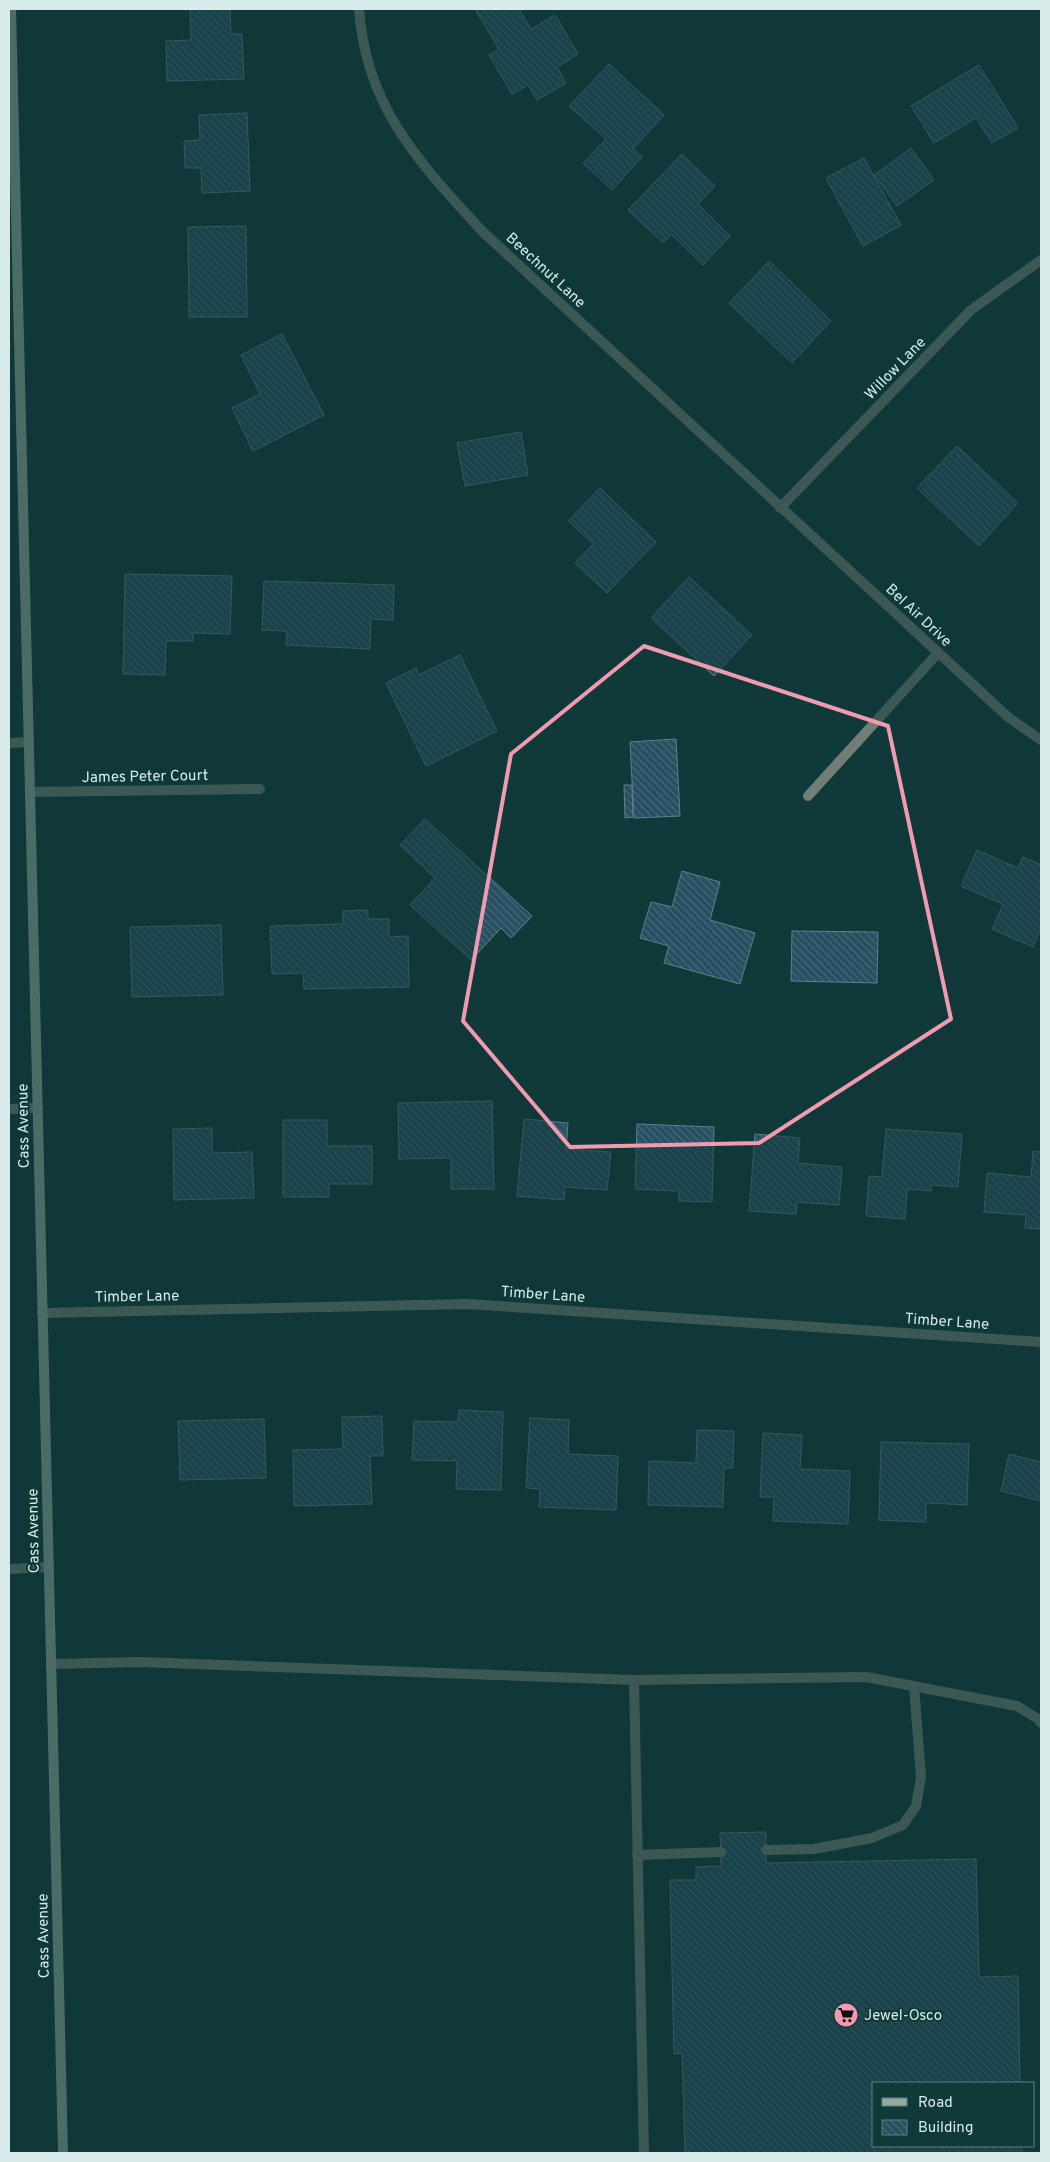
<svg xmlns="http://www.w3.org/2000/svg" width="1050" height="2162" font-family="Overpass,sans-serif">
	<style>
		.building { fill: url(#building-back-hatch); stroke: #5e7f8f }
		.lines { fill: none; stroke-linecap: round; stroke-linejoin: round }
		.service { stroke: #707e76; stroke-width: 10 }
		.minor { stroke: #707e76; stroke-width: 10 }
		.secondary { stroke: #93a99d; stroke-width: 10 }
		.marked { fill: none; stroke: #f29aaf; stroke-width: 4; stroke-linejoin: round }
		.labels { text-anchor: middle; stroke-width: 4; stroke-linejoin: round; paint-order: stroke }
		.street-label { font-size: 15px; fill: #d6ebea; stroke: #103939 }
		.poi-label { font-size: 15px; fill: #d6ebea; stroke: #103939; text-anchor: start }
	</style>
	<defs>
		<pattern id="building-back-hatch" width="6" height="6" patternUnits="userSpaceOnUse" patternTransform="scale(1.25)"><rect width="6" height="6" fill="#264f61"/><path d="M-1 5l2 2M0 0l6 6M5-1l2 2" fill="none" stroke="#456878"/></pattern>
	</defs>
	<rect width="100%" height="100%" fill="#103939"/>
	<g class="building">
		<path d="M190 9H230L231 34H242L244 79 167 81 166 41 191 40Z"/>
		<path d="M479 9H519L531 29 555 15 578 54 557 67 566 83 537 100 528 85 512 94 489 55 499 49 476 11Z"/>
		<path d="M609 64 664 115 633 149 642 157 612 190 583 163 606 139 569 106Z"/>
		<path d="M979 65 1018 128 992 143 976 118 934 143 911 106Z"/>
		<path d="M247 113 250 191 202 193 201 168H185L184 141 200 140 199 115Z"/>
		<path d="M911 148 934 180 897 206 874 175Z"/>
		<path d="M682 154 715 186 698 204 730 236 703 265 671 234 663 243 628 210Z"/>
		<path d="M864 158 901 225 863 246 826 178Z"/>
		<path d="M246 226 247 317H189L188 227Z"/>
		<path d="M769 261 831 321 792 363 729 303Z"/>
		<path d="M282 334 324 415 253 451 232 408 260 394 241 355Z"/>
		<path d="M521 432 528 475 465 486 457 443Z"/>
		<path d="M957 446 1018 503 979 546 917 488Z"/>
		<path d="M600 488 656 542 607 593 575 563 593 544 568 521Z"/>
		<path d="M125 574 232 576 230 634 193 633V641H166L165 675 123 674Z"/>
		<path d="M689 577 752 635 714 676 651 618Z"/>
		<path d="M264 581 394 585 393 620 371 619 370 649 286 645 287 631 262 630Z"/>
		<path d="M460 655 497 731 426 766 386 683 416 668 419 675Z"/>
		<path d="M676 739 680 816 634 818 630 742Z"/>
		<path d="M624 785H632L633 817 625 818Z"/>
		<path d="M425 819 532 916 511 938 501 928 471 960 410 905 435 878 400 845Z"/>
		<path d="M977 850 1018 868 1023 857 1041 865V929L1033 947 992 929 1003 904 961 886Z"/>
		<path d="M682 871 720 882 710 920 755 933 740 984 664 963 669 946 640 938 651 902 672 907Z"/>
		<path d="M368 910V919H389V937L408 936 409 987 304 989 303 973 272 974 270 926 343 924V911Z"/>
		<path d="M221 925 223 995 132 997 130 927Z"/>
		<path d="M792 931 878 932 877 983 791 981Z"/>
		<path d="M492 1101 494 1189H451V1158L399 1159 398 1103Z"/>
		<path d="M524 1119 568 1123 566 1149 611 1152 607 1190 565 1187 564 1200 517 1196Z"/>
		<path d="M283 1120H327V1146H372V1184H329V1197H283Z"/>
		<path d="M637 1124 714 1127 712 1202 679 1201V1191L635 1189Z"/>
		<path d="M212 1128V1153L252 1152 254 1198 174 1200 173 1129Z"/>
		<path d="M886 1129 962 1134 958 1187 931 1185V1191L907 1189 905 1219 866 1216 869 1176 882 1177Z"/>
		<path d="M755 1134 800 1138 798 1163 842 1167 839 1205 797 1202 796 1214 749 1211Z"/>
		<path d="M1033 1151 1041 1152V1229L1025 1228 1026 1215 984 1212 987 1173 1031 1177Z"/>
		<path d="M459 1410 503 1412 501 1490 456 1489 457 1461 412 1460 414 1421 458 1422Z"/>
		<path d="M382 1416 383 1456H370L372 1504 294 1506 293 1450 343 1449 342 1417Z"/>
		<path d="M530 1418 569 1420 568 1454 618 1456 616 1510 539 1507 540 1489 526 1488Z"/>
		<path d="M264 1419 266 1478 180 1480 178 1421Z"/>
		<path d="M697 1430 734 1431 733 1468H724L723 1507 648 1505 649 1461 696 1463Z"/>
		<path d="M763 1433 802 1435 800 1469 850 1471 848 1524 773 1521 774 1497H760Z"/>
		<path d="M881 1442 969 1444 967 1505 926 1503V1522L879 1520Z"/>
		<path d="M1009 1454 1041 1462V1501L1001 1491Z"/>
		<path d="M766 1832V1863L976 1859 979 1977 1018 1976 1020 2083H874V2146H1022V2153H685L682 2053 674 2054 670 1880H696V1867L721 1866 720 1833Z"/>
	</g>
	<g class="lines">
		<g class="service">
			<path d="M9 743 29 742"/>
			<path d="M808 796 938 653"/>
			<path d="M9 1109 38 1108"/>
			<path d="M51 1664 140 1662 634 1680 644 2153"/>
			<path d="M634 1680 866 1677 1017 1706 1038 1719 1041 1723"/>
			<path d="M766 1850 814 1849 872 1838 903 1825 916 1806 921 1777 914 1686"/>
			<path d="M637 1855 721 1852"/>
		</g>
		<g class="minor">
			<path d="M359 9C366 108 419 162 482 231L1008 717 1041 740"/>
			<path d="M780 508 971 310 1041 260"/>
			<path d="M30 792 260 789"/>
			<path d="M42 1313 467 1304 1041 1342"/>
			<path d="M9 1569 49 1567"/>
		</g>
		<path class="secondary" d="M11 9 63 2153"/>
	</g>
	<path d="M0 0H1050V2162H0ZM644 646 888 726 951 1019 759 1143 570 1147 463 1021 511 754Z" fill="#103939" fill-opacity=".55" fill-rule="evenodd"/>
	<path class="marked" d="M644 646 888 726 951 1019 759 1143 570 1147 463 1021 511 754Z"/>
	<defs>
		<symbol id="supermarket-disc" viewBox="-11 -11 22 22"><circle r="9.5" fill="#f29aaf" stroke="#103939"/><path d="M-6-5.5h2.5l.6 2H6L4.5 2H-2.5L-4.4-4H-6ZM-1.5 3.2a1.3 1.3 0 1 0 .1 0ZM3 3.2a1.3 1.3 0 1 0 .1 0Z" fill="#111"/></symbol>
	</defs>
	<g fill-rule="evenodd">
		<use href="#supermarket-disc" x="832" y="2001" width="28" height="28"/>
	</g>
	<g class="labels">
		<g class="street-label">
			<text transform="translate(546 270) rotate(43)" y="5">Beechnut Lane</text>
			<text transform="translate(895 368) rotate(-46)" y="5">Willow Lane</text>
			<text transform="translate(919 615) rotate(43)" y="5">Bel Air Drive</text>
			<text transform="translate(145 776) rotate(-1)" y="5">James Peter Court</text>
			<text transform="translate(23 1126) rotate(-91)" y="5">Cass Avenue</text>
			<text transform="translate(543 1294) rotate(4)" y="5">Timber Lane</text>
			<text transform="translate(137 1296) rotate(-1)" y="5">Timber Lane</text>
			<text transform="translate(947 1321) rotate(4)" y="5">Timber Lane</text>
			<text transform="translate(33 1531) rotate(-91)" y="5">Cass Avenue</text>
			<text transform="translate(43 1936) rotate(-91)" y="5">Cass Avenue</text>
		</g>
		<g class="poi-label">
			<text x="864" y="2020">Jewel-Osco</text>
		</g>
	</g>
	<rect width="1050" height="2162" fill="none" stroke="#d6ebea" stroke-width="20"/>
	<rect x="872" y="2082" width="162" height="65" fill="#103939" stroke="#5f8080"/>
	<rect x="882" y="2098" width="25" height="8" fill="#93a99d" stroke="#5f8080"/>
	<text x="918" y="2107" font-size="15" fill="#d6ebea">Road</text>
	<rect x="882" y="2120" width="25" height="15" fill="url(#building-back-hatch)" stroke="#5f8080"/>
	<text x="918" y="2132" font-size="15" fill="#d6ebea">Building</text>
</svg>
